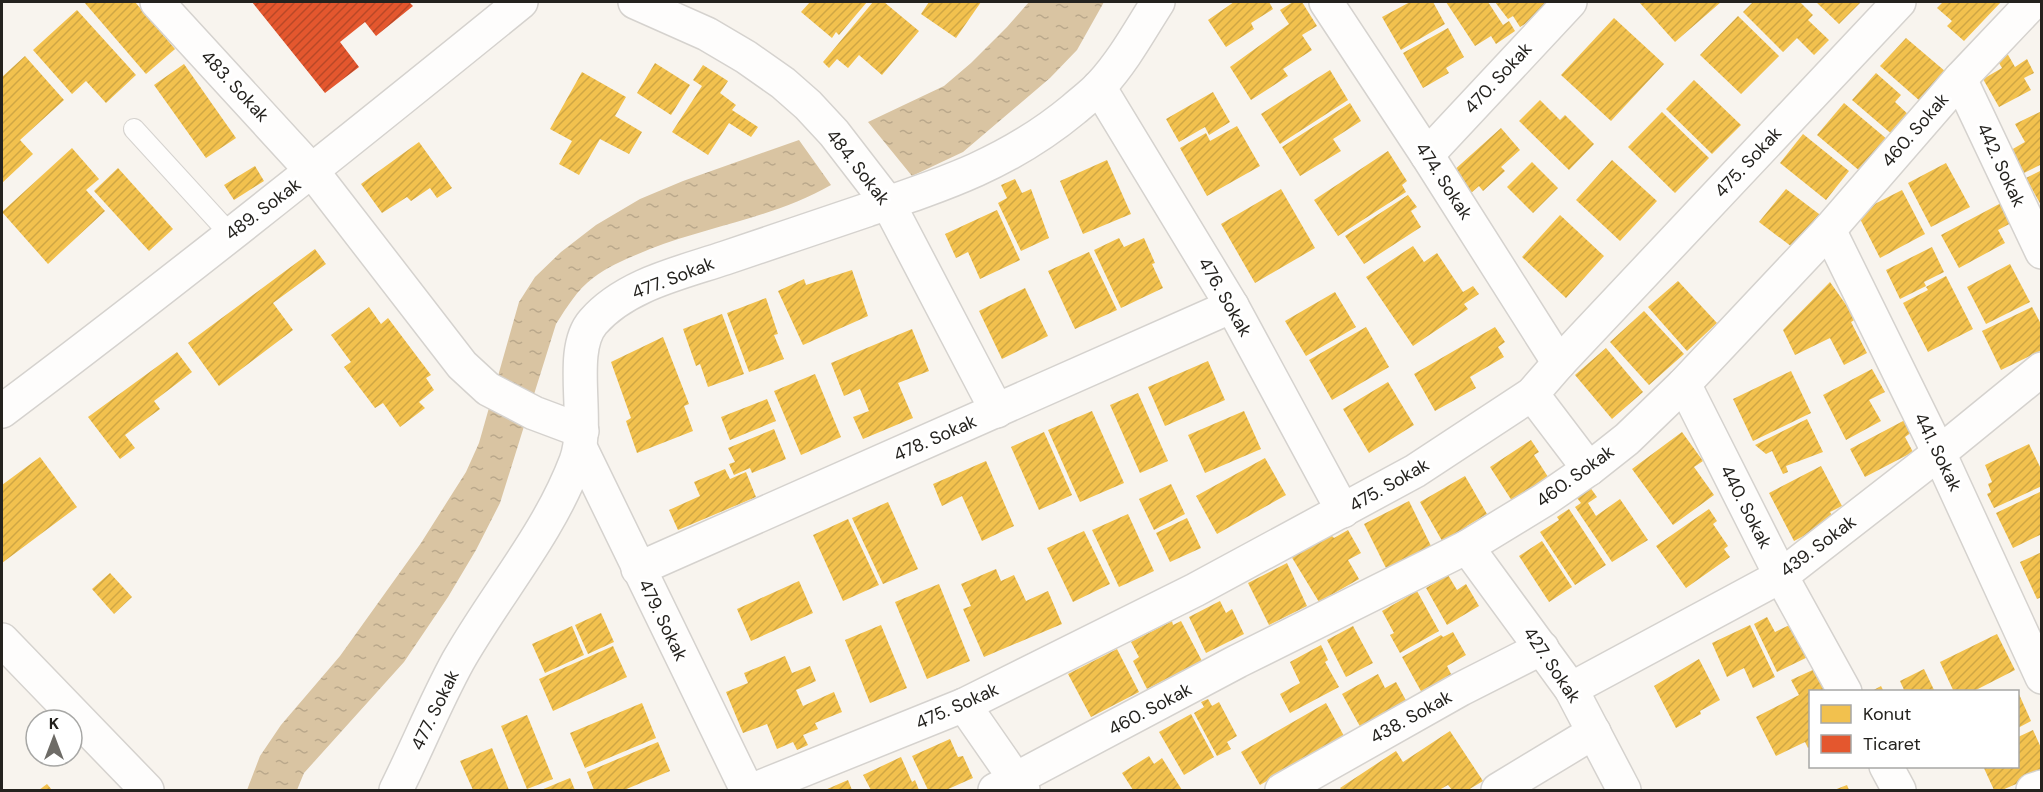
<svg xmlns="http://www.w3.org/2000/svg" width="2043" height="792" font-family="'DM Sans',sans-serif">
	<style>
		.water { fill: url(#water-ripples) }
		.homes { fill: url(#homes-hatch) }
		.shops { fill: url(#shops-hatch) }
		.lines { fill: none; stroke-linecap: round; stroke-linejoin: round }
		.lane-casing { stroke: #d5d2ce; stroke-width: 22 }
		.street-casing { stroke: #d5d2ce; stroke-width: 36 }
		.lane { stroke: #fefdfc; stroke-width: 20 }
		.street { stroke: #fefdfc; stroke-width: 33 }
		.labels { text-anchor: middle; stroke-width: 6; stroke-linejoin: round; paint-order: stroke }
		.street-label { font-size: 18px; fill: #24221e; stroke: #fff }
	</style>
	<defs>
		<pattern id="water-ripples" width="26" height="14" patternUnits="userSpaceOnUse" patternTransform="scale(1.5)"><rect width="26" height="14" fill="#d9c4a2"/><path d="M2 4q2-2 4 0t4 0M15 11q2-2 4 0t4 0" fill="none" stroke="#baa88b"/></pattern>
		<pattern id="homes-hatch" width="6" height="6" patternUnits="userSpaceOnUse" patternTransform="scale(1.5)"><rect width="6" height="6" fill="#f2c14e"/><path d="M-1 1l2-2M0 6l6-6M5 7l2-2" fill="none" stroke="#cfa644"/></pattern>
		<pattern id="shops-hatch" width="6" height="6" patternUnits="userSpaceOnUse" patternTransform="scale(1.5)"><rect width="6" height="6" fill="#e4572e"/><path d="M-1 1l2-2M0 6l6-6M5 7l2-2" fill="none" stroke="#b94827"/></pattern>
	</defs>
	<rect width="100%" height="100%" fill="#f8f4ee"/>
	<g class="water">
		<path d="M1029 2H1104L1077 50 1050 78 963 152 912 176 868 122 944 86 971 63 1007 27Z"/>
		<path d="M799 140 831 185C775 217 710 226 650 249 631 257 610 265 593 278 577 290 567 307 556 324L500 503 476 550 448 597 404 662 304 773 297 790H247L260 756 281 725 340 656 421 543 466 472 479 443 519 302 535 277 561 252 596 225 640 199 683 181Z"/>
	</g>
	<g class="homes">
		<path d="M84 2H135L175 49 146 74Z"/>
		<path d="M810 2H867L839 35 836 32 832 38 801 12Z"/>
		<path d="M873 2H884L919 31 882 75 859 55 848 68 837 59 829 68 823 62Z"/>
		<path d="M929 2H981L956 38 921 14Z"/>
		<path d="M1234 2H1269L1273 9 1251 23 1254 29 1226 47 1208 20Z"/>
		<path d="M1293 2H1302L1317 26 1302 35 1312 50 1283 69 1288 76 1251 100 1230 67 1289 24 1280 10Z"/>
		<path d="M1410 2H1433L1445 24 1401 50 1382 17Z"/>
		<path d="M1446 2H1488L1503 25 1509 21 1515 31 1496 44 1491 36 1475 46Z"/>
		<path d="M1495 2H1559L1520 27 1513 16 1508 19Z"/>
		<path d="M1639 2H1721L1675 42Z"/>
		<path d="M1753 2H1800L1813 15 1808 20 1829 40 1814 55 1797 38 1783 52 1743 12Z"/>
		<path d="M1816 2H1861L1839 24Z"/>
		<path d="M1943 2H2001L1964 41 1947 26 1952 21 1937 8Z"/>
		<path d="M77 10 136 75 106 103 86 81 72 94 33 50Z"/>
		<path d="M1738 16 1779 56 1741 94 1700 55Z"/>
		<path d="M1614 18 1664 64 1611 121 1561 75Z"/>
		<path d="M1448 28 1464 57 1446 68 1449 73 1423 88 1403 53Z"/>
		<path d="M1906 38 1946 72 1920 101 1880 66Z"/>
		<path d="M2007 53 2015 67 2027 59 2034 73 2024 78 2031 90 1999 107 1983 79 2002 68 1996 58Z"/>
		<path d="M25 56 64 100 20 140 33 154 2 183V77Z"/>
		<path d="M655 63 690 85 671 115 637 93Z"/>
		<path d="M184 64 236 138 206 158 154 85Z"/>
		<path d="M703 65 728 81 720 93 736 105 732 110 758 127 751 137 729 123 708 155 672 132 702 86 693 80Z"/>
		<path d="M1330 70 1348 100 1280 144 1261 114Z"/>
		<path d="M582 72 626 97 615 116 642 132 629 154 600 139 579 175 559 164 572 141 550 129Z"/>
		<path d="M1876 73 1901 95 1895 102 1911 117 1894 136 1852 100Z"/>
		<path d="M1694 80 1741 125 1712 154 1666 109Z"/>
		<path d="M1213 92 1230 122 1209 135 1205 127 1179 142 1166 119Z"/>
		<path d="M1540 100 1560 120 1565 115 1594 144 1569 170 1519 121Z"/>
		<path d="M1350 103 1361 121 1333 139 1341 151 1300 176 1282 147Z"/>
		<path d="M1844 103 1888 140 1861 172 1817 135Z"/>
		<path d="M2042 111V164L2024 173 2011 150 2025 142 2015 124Z"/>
		<path d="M1662 112 1709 158 1675 193 1628 147Z"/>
		<path d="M1237 126 1260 166 1207 196 1180 148 1206 133 1210 141Z"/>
		<path d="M1501 128 1520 150 1501 167 1505 171 1483 191 1479 186 1471 193 1452 172Z"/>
		<path d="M1803 134 1849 171 1826 200 1780 163Z"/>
		<path d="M419 142 452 188 437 198 430 188 411 201 407 197 382 213 361 184Z"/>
		<path d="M72 148 99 179 86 190 105 211 48 264 2 212Z"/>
		<path d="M1388 151 1407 181 1402 185 1406 192 1338 236 1314 200Z"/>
		<path d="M1107 160 1131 214 1083 234 1060 181Z"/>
		<path d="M1612 160 1657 201 1620 241 1576 200Z"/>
		<path d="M1532 162 1558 188 1533 213 1507 187Z"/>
		<path d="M1946 163 1970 207 1931 227 1908 183Z"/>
		<path d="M255 166 264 181 234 200 224 185Z"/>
		<path d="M118 168 173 229 149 251 94 191Z"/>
		<path d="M2042 170V207L2026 178Z"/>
		<path d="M1015 179 1022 193 1031 189 1049 238 1021 251 998 203 1007 198 1001 185Z"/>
		<path d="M1281 189 1315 248 1255 283 1221 224Z"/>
		<path d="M1786 189 1827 220 1800 253 1759 222Z"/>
		<path d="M1902 190 1925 234 1880 258 1857 213Z"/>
		<path d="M1408 195 1417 207 1411 211 1421 227 1364 264 1345 236Z"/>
		<path d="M2003 202 2013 222 1998 230 2005 243 1959 268 1941 235Z"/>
		<path d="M997 210 1020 260 980 279 968 252 956 258 945 234Z"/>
		<path d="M1560 215 1604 256 1566 298 1522 257Z"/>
		<path d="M1119 238 1124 247 1144 238 1155 263 1152 264 1163 288 1121 308 1094 250Z"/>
		<path d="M1413 246 1424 262 1437 253 1463 292 1473 286 1479 294 1464 304 1468 309 1413 346 1366 277Z"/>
		<path d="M1932 247 1944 272 1924 282 1926 286 1900 299 1886 270Z"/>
		<path d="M315 249 326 264 273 303 293 330 219 386 188 343Z"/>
		<path d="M1089 252 1117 310 1075 329 1048 271Z"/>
		<path d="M2010 264 2030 302 1986 324 1967 287Z"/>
		<path d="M852 270 868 316 803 345 778 291 804 279 806 285Z"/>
		<path d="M1946 276 1973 329 1928 352 1903 303 1928 290 1926 287Z"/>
		<path d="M1678 281 1717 323 1687 351 1648 307Z"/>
		<path d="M1830 282 1856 319 1851 322 1867 353 1844 365 1830 338 1795 355 1783 330Z"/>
		<path d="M1025 288 1048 336 1002 359 979 311Z"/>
		<path d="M1335 292 1356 327 1306 356 1285 321Z"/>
		<path d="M766 298 778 334 774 335 784 359 749 372 727 313Z"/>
		<path d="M369 307 381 324 388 318 431 375 426 378 434 390 419 402 425 408 400 427 383 403 375 408 344 367 351 362 331 335Z"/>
		<path d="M2032 307 2042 326V350L2001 370 1982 331Z"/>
		<path d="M1644 311 1684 354 1649 385 1610 342Z"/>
		<path d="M722 314 744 374 708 387 700 364 696 366 683 329Z"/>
		<path d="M1366 327 1389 367 1332 400 1309 360Z"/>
		<path d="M1495 327 1505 342 1498 347 1504 357 1470 377 1476 388 1435 411 1414 374Z"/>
		<path d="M912 329 929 371 898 383 913 418 863 439 853 417 869 411 860 389 844 396 831 363Z"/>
		<path d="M663 337 689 404 684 406 693 431 637 453 626 421 631 418 611 362Z"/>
		<path d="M1606 348 1643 392 1612 419 1575 375Z"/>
		<path d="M177 352 192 372 154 401 160 409 125 435 135 448 120 459 88 417Z"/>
		<path d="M1208 361 1225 400 1165 426 1148 387Z"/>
		<path d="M1872 369 1885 392 1869 400 1881 421 1846 440 1823 395Z"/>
		<path d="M1791 371 1811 413 1753 441 1733 399Z"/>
		<path d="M815 374 841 437 801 455 774 391Z"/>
		<path d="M1388 382 1414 425 1369 453 1343 409Z"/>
		<path d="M1138 393 1168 461 1140 473 1110 405Z"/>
		<path d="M767 399 776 421 730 440 721 417Z"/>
		<path d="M1092 411 1124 483 1080 502 1048 430Z"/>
		<path d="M1244 411 1261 449 1205 473 1188 435Z"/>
		<path d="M1807 419 1823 452 1786 466 1788 472 1783 474 1772 451 1766 454 1755 445Z"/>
		<path d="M1905 420 1912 432 1905 437 1913 452 1865 477 1850 449Z"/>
		<path d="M774 429 786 459 752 473 750 468 734 475 729 464 735 462 728 448Z"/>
		<path d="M1044 432 1072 495 1039 510 1011 447Z"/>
		<path d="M1682 432 1703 461 1694 467 1714 495 1673 525 1632 469Z"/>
		<path d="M1531 440 1539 452 1534 455 1550 480 1514 504 1490 467Z"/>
		<path d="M2029 444 2042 471V486L1994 508 1987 494 1991 492 1988 484 1992 482 1985 465Z"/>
		<path d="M40 457 77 507 2 563V485Z"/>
		<path d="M1265 458 1286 495 1217 534 1196 496Z"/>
		<path d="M986 461 1014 526 982 541 962 496 942 506 933 484Z"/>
		<path d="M1821 466 1842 506 1830 512 1835 520 1794 541 1769 493Z"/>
		<path d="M725 469 730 479 746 472 756 497 678 530 669 510 700 496 694 482Z"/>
		<path d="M1465 476 1487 514 1467 526 1470 531 1445 546 1420 502Z"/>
		<path d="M1587 483 1597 497 1588 503 1596 516 1620 499 1648 540 1612 562 1575 507 1581 503 1573 493Z"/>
		<path d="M1171 484 1185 514 1154 530 1139 499Z"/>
		<path d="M2042 491V534L2013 548 1996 513Z"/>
		<path d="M1409 501 1432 548 1387 570 1364 524Z"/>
		<path d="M888 502 918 569 883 584 852 518Z"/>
		<path d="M1569 509 1606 565 1575 585 1540 532 1559 520 1557 517Z"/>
		<path d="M1709 509 1717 521 1713 524 1728 546 1724 549 1730 557 1686 588 1656 546Z"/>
		<path d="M1128 514 1154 571 1119 587 1092 530Z"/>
		<path d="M1187 518 1201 548 1170 562 1156 533Z"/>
		<path d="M848 519 879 585 843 601 813 535Z"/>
		<path d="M1348 530 1361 553 1348 560 1359 579 1319 602 1291 556 1330 534 1334 538Z"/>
		<path d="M1084 531 1110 584 1073 602 1047 548Z"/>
		<path d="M1542 541 1572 587 1549 602 1519 556Z"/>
		<path d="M2042 552V597L2037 599 2020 562Z"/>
		<path d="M1287 563 1307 606 1269 625 1248 583Z"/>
		<path d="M996 569 1001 581 1014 575 1026 601 1048 591 1062 624 984 657 963 609 971 606 961 584Z"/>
		<path d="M110 573 132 597 114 614 92 589Z"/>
		<path d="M1448 575 1457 590 1466 584 1479 606 1447 625 1426 588Z"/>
		<path d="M799 581 813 613 751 641 737 609Z"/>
		<path d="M939 584 970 661 927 679 895 602Z"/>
		<path d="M1417 591 1439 631 1400 653 1390 635 1394 633 1382 611Z"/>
		<path d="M1220 601 1226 613 1232 609 1244 634 1206 653 1189 617Z"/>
		<path d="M601 613 614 642 588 654 575 625Z"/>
		<path d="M1767 617 1775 632 1798 621 1814 654 1777 672 1754 624Z"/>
		<path d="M1172 621 1173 625 1181 621 1202 661 1147 689 1133 661 1139 657 1131 642Z"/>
		<path d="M881 625 907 688 870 703 845 640Z"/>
		<path d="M1750 625 1775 677 1753 688 1744 668 1727 677 1712 643Z"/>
		<path d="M572 626 584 655 545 673 532 644Z"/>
		<path d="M1353 626 1373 663 1346 677 1327 640Z"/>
		<path d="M1453 632 1466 655 1447 666 1452 676 1422 693 1402 657 1441 635 1443 637Z"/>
		<path d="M1997 634 2015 670 1972 692H1954L1940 662Z"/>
		<path d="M1321 645 1328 660 1325 662 1339 687 1290 713 1280 694 1300 683 1290 662Z"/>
		<path d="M613 646 627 677 553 711 539 679Z"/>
		<path d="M1117 649 1139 692 1091 717 1068 674Z"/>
		<path d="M785 656 792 673 810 666 816 681 796 690 803 706 834 692 842 712 815 723 818 729 803 735 808 745 797 750 793 742 777 749 767 724 743 733 726 692 748 683 744 673Z"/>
		<path d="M1699 659 1720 700 1700 711 1701 714 1676 728 1654 686Z"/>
		<path d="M1817 668 1829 692H1810V746L1808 748 1805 742 1776 756 1756 717 1799 695 1791 680Z"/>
		<path d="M1924 669 1935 692H1905L1900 681Z"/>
		<path d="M1378 674 1385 688 1396 682 1408 704 1362 730 1342 694Z"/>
		<path d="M1881 686 1884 692H1870Z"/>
		<path d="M2018 692 2031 721 2018 728Z"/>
		<path d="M1208 699 1212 706 1219 702 1237 736 1227 742 1231 749 1217 756 1194 713 1204 707 1201 702Z"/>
		<path d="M642 703 656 738 585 768 570 733Z"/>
		<path d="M1326 703 1344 736 1260 785 1241 752Z"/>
		<path d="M1191 714 1214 757 1184 775 1159 732Z"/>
		<path d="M527 715 553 779 527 789 501 726Z"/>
		<path d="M2033 730 2042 750V773L2002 790H1994L1983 766H2018V737Z"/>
		<path d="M1450 731 1483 781 1468 790H1452L1448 785 1439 790H1342L1340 788 1396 751 1403 762Z"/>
		<path d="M950 739 958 757 963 756 973 778 946 790H928L912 756Z"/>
		<path d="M658 742 670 771 624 790H594L587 772Z"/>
		<path d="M492 748 509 790H473L460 761Z"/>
		<path d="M1149 756 1154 764 1162 758 1182 790H1133L1122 773Z"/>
		<path d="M901 757 912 782 915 780 919 790H871L863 775Z"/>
		<path d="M570 778 575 790H541Z"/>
		<path d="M848 780 852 790H825Z"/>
		<path d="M47 784 52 790H39Z"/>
		<path d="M1847 785 1849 790H1834Z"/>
	</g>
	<path class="shops" d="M252 2H409L413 6 376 36 365 22 340 42 359 67 325 93Z"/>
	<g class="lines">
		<defs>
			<path id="lane" d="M134 129 230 234"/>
			<g id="street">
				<path d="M157 2 312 171 462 365 488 389 534 413 582 431"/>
				<path d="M635 2 707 34 746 57 783 83 808 105 834 133 888 203 997 411"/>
				<path d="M1326 2 1427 155 1559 363"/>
				<path d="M1960 79 2042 252"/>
				<path d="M1099 87 1232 306 1343 511"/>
				<path d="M1427 155 1570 2"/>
				<path d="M1829 230 1939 453 2042 677"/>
				<path d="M1684 384 1781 576 1845 692"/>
				<path d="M1532 394 1589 469"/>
				<path d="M2 411C178 279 350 141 521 2"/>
				<path d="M581 449 747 790"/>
				<path d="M1467 547 1571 689 1624 790"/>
				<path d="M638 569 1232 306"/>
				<path d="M2 640 147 790"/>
				<path d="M1571 689 1781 576 1939 453 2042 369"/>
				<path d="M964 705 1023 790"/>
				<path d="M1886 766 1899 790"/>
				<path d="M396 790C417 748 435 703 458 661 496 594 548 535 576 461 591 421 567 352 593 322 625 285 680 273 725 258 772 242 820 226 867 210 945 184 1009 163 1074 109 1083 101 1093 94 1101 85 1124 60 1140 30 1158 2"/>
				<path d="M753 790 964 705 1195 590 1415 471 1532 394 1559 363 1899 2"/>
				<path d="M995 790 1238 661 1467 547 1544 500 1589 469 1627 439 1684 384 1829 230 1960 79 2033 2"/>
				<path d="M1282 790 1461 689 1542 648"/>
				<path d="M1498 790 1594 732"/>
				<path d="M2033 790 2042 787"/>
			</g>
		</defs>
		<use href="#lane" class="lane-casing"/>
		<use href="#street" class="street-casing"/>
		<use href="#lane" class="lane"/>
		<use href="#street" class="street"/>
	</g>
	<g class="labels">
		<g class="street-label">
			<text transform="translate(1498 78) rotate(-47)" y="6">470. Sokak</text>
			<text transform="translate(235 86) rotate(47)" y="6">483. Sokak</text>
			<text transform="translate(1915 130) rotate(-49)" y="6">460. Sokak</text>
			<text transform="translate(1748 162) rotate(-47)" y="6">475. Sokak</text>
			<text transform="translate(2001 165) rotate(65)" y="6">442. Sokak</text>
			<text transform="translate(858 167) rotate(52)" y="6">484. Sokak</text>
			<text transform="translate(1444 181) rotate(57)" y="6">474. Sokak</text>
			<text transform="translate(263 209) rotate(-37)" y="6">489. Sokak</text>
			<text transform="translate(673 278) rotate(-21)" y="6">477. Sokak</text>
			<text transform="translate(1225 297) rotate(60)" y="6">476. Sokak</text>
			<text transform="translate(935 438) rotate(-24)" y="6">478. Sokak</text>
			<text transform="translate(1938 452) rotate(64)" y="6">441. Sokak</text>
			<text transform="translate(1575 476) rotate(-36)" y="6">460. Sokak</text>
			<text transform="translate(1389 485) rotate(-30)" y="6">475. Sokak</text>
			<text transform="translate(1746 507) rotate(63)" y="6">440. Sokak</text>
			<text transform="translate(1818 546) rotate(-37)" y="6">439. Sokak</text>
			<text transform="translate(663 620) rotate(64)" y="6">479. Sokak</text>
			<text transform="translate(1552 665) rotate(56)" y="6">427. Sokak</text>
			<text transform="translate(957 706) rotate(-24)" y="6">475. Sokak</text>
			<text transform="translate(1150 709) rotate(-28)" y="6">460. Sokak</text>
			<text transform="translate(435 710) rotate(-64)" y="6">477. Sokak</text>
			<text transform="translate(1411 717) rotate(-29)" y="6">438. Sokak</text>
		</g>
	</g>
	<rect width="2043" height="792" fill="none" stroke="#24221e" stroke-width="6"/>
	<rect x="1809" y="690" width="210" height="78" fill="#ffffff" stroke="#a7a7a5" stroke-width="1.5"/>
	<rect x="1821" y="705" width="30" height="18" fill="#f2c14e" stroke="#a7a7a5" stroke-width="1.5"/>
	<text x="1863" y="720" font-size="18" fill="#24221e">Konut</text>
	<rect x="1821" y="735" width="30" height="18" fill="#e4572e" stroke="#a7a7a5" stroke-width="1.5"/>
	<text x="1863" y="750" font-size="18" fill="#24221e">Ticaret</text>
	<g transform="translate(54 738)"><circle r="28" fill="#ffffff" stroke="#a7a7a5" stroke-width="1.5"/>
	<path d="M0-4.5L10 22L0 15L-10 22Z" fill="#6e6c67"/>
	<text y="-9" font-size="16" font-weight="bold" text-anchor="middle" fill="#24221e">K</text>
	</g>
</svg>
